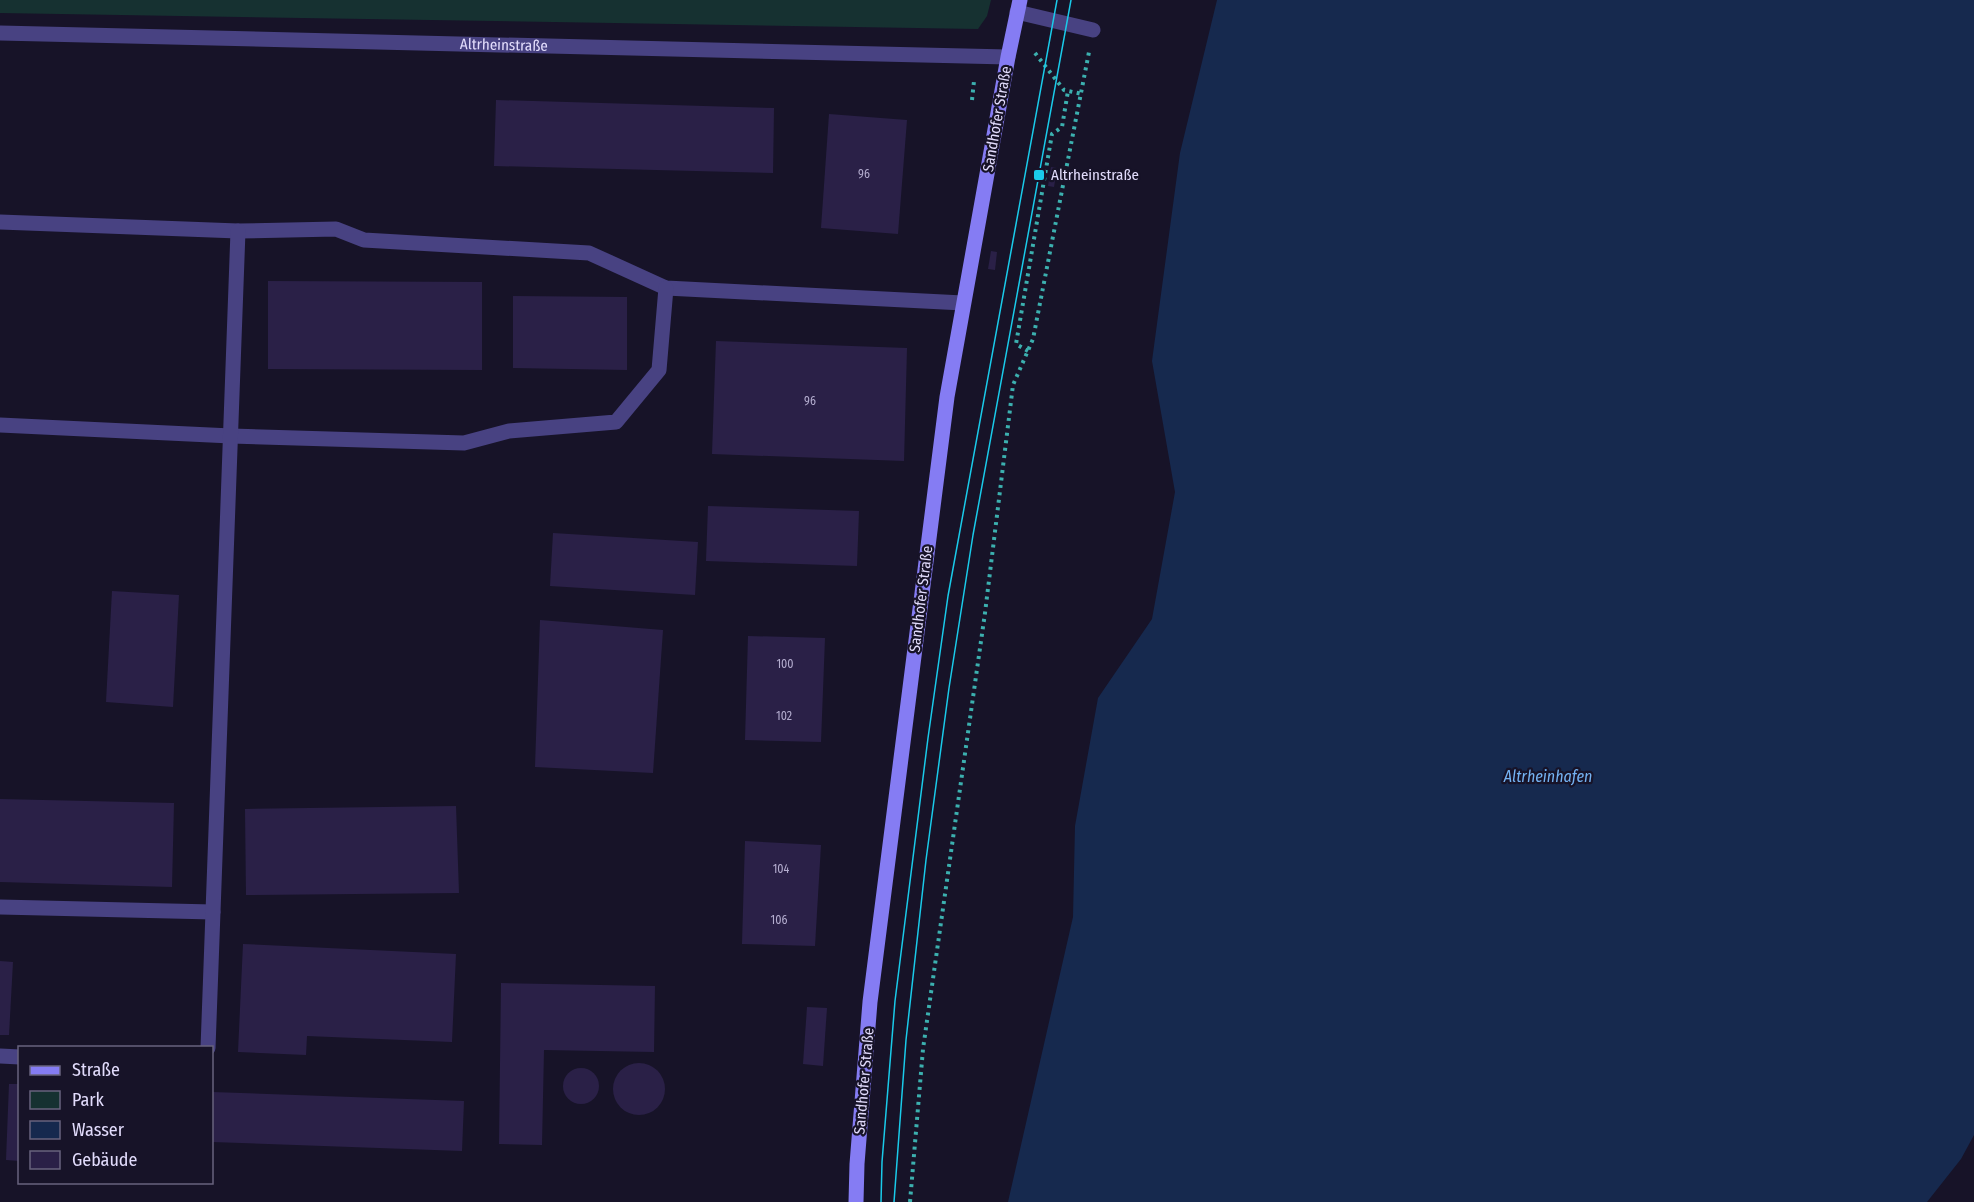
<svg xmlns="http://www.w3.org/2000/svg" width="1974" height="1202" font-family="'Fira Sans Condensed',sans-serif">
	<style>
		.green { fill: #163131 }
		.water { fill: #16294e }
		.building { fill: #2a2047 }
		.lines { fill: none; stroke-linecap: round; stroke-linejoin: round }
		.path { stroke: #3cb0af; stroke-width: 4; stroke-dasharray: 3 4.5; stroke-linecap: butt }
		.lane { stroke: #484282; stroke-width: 15 }
		.street { stroke: #484282; stroke-width: 15 }
		.secondary { stroke: #857cf3; stroke-width: 15 }
		.tram { stroke: #1acbea; stroke-width: 1.5 }
		.poi-dot { fill: #1acbea; stroke: #171328; stroke-width: 2 }
		.labels { text-anchor: middle; stroke-width: 4.5; stroke-linejoin: round; paint-order: stroke }
		.number-label { font-size: 12px; fill: #b4adcf }
		.street-label { font-size: 15px; fill: #e2dcfc; stroke: #171328 }
		.poi-label { font-size: 15px; fill: #e2dcfc; stroke: #171328; text-anchor: start }
		.water-label { font-size: 16px; font-style: italic; fill: #74b2f2; stroke: #171328 }
	</style>
	<rect width="100%" height="100%" fill="#171328"/>
	<path class="green" d="M0 0H991L987 16 978 29 0 13Z"/>
	<path class="water" d="M1217 0H1974V1135L1961 1159 1927 1202H1008L1073 917 1075 826 1098 698 1152 619 1175 492 1152 361 1180 153Z"/>
	<g class="building">
		<path d="M496 100 774 108 773 173 494 166Z"/>
		<path d="M829 114 907 120 898 234 821 228Z"/>
		<path d="M1051 167 1057 168 1054 187 1048 186Z"/>
		<path d="M991 251 997 252 995 270 988 269Z"/>
		<path d="M268 281 482 282V370L268 369Z"/>
		<path d="M513 296 627 297V370L513 368Z"/>
		<path d="M716 341 907 348 904 461 712 454Z"/>
		<path d="M708 506 859 511 857 566 706 561Z"/>
		<path d="M553 533 698 542 695 595 550 586Z"/>
		<path d="M112 591 179 595 173 707 106 702Z"/>
		<path d="M540 620 663 630 653 773 535 767Z"/>
		<path d="M748 636 825 638 821 742 745 740Z"/>
		<path d="M0 799 174 803 172 887 0 882Z"/>
		<path d="M456 806 459 893 246 895 245 809Z"/>
		<path d="M745 841 821 845 815 946 742 944Z"/>
		<path d="M243 944 456 954 452 1042 307 1036 306 1055 238 1052Z"/>
		<path d="M0 961 13 962 9 1035H0Z"/>
		<path d="M501 983 655 986 654 1052 544 1050 542 1145 499 1144Z"/>
		<path d="M807 1007 827 1008 823 1066 803 1064Z"/>
		<circle cx="639" cy="1089" r="26"/>
		<circle cx="581" cy="1086" r="18"/>
		<path d="M9 1084H20V1161L6 1160Z"/>
		<path d="M212 1092 464 1101 462 1151 212 1142Z"/>
	</g>
	<g class="lines">
		<g class="path">
			<path d="M1035 53 1064 90 1082 94"/>
			<path d="M972 100 974 81"/>
			<path d="M1028 351 1016 344 1052 134 1062 127 1068 91"/>
			<path d="M910 1202 923 1049 985 613 1013 385 1033 339 1089 52"/>
		</g>
		<g class="lane">
			<path d="M1017 12 1093 30"/>
			<path d="M0 222 238 231 336 229 364 240 589 253 666 288 963 303"/>
			<path d="M0 425 231 436 464 443 509 431 616 422 659 370 666 288"/>
			<path d="M0 907 213 912"/>
			<path d="M208 1048 238 231"/>
			<path d="M0 1056 20 1057"/>
		</g>
		<path class="street" id="s1" d="M0 33 1008 57"/>
		<path class="secondary" d="M856 1202 857 1164 870 1002 947 397 1008 57 1020 0"/>
		<g class="tram">
			<path d="M881 1202 882 1162 895 1001 928 738 948 596 1057 0"/>
			<path d="M894 1202 906 1040 926 860 949 688 973 535 1071 0"/>
		</g>
	</g>
	<rect class="poi-dot" x="1033" y="169" width="12" height="12" rx="3"/>
	<g class="labels">
		<g class="number-label">
			<text x="864" y="178">96</text>
			<text x="810" y="405">96</text>
			<text x="785" y="668">100</text>
			<text x="784" y="720">102</text>
			<text x="781" y="873">104</text>
			<text x="779" y="924">106</text>
		</g>
		<g class="street-label">
			<text dy="5" stroke="none"><textPath href="#s1" startOffset="504">Altrheinstraße</textPath></text>
			<text transform="translate(997 119) rotate(-80)" y="5">Sandhofer Straße</text>
			<text transform="translate(921 599) rotate(-83)" y="5">Sandhofer Straße</text>
			<text transform="translate(864 1081) rotate(-85)" y="5">Sandhofer Straße</text>
		</g>
		<g class="poi-label">
			<text x="1051" y="180">Altrheinstraße</text>
		</g>
		<g class="water-label">
			<text x="1548" y="782">Altrheinhafen</text>
		</g>
	</g>
	<rect x="18" y="1046" width="195" height="138" fill="#171328" stroke="#68637d" stroke-width="1.5"/>
	<rect x="30" y="1066" width="30" height="9" fill="#857cf3" stroke="#68637d" stroke-width="1.5"/>
	<text x="72" y="1076" font-size="18" fill="#e2dcfc">Straße</text>
	<rect x="30" y="1091" width="30" height="18" fill="#163131" stroke="#68637d" stroke-width="1.5"/>
	<text x="72" y="1106" font-size="18" fill="#e2dcfc">Park</text>
	<rect x="30" y="1121" width="30" height="18" fill="#16294e" stroke="#68637d" stroke-width="1.5"/>
	<text x="72" y="1136" font-size="18" fill="#e2dcfc">Wasser</text>
	<rect x="30" y="1151" width="30" height="18" fill="#2a2047" stroke="#68637d" stroke-width="1.5"/>
	<text x="72" y="1166" font-size="18" fill="#e2dcfc">Gebäude</text>
</svg>
